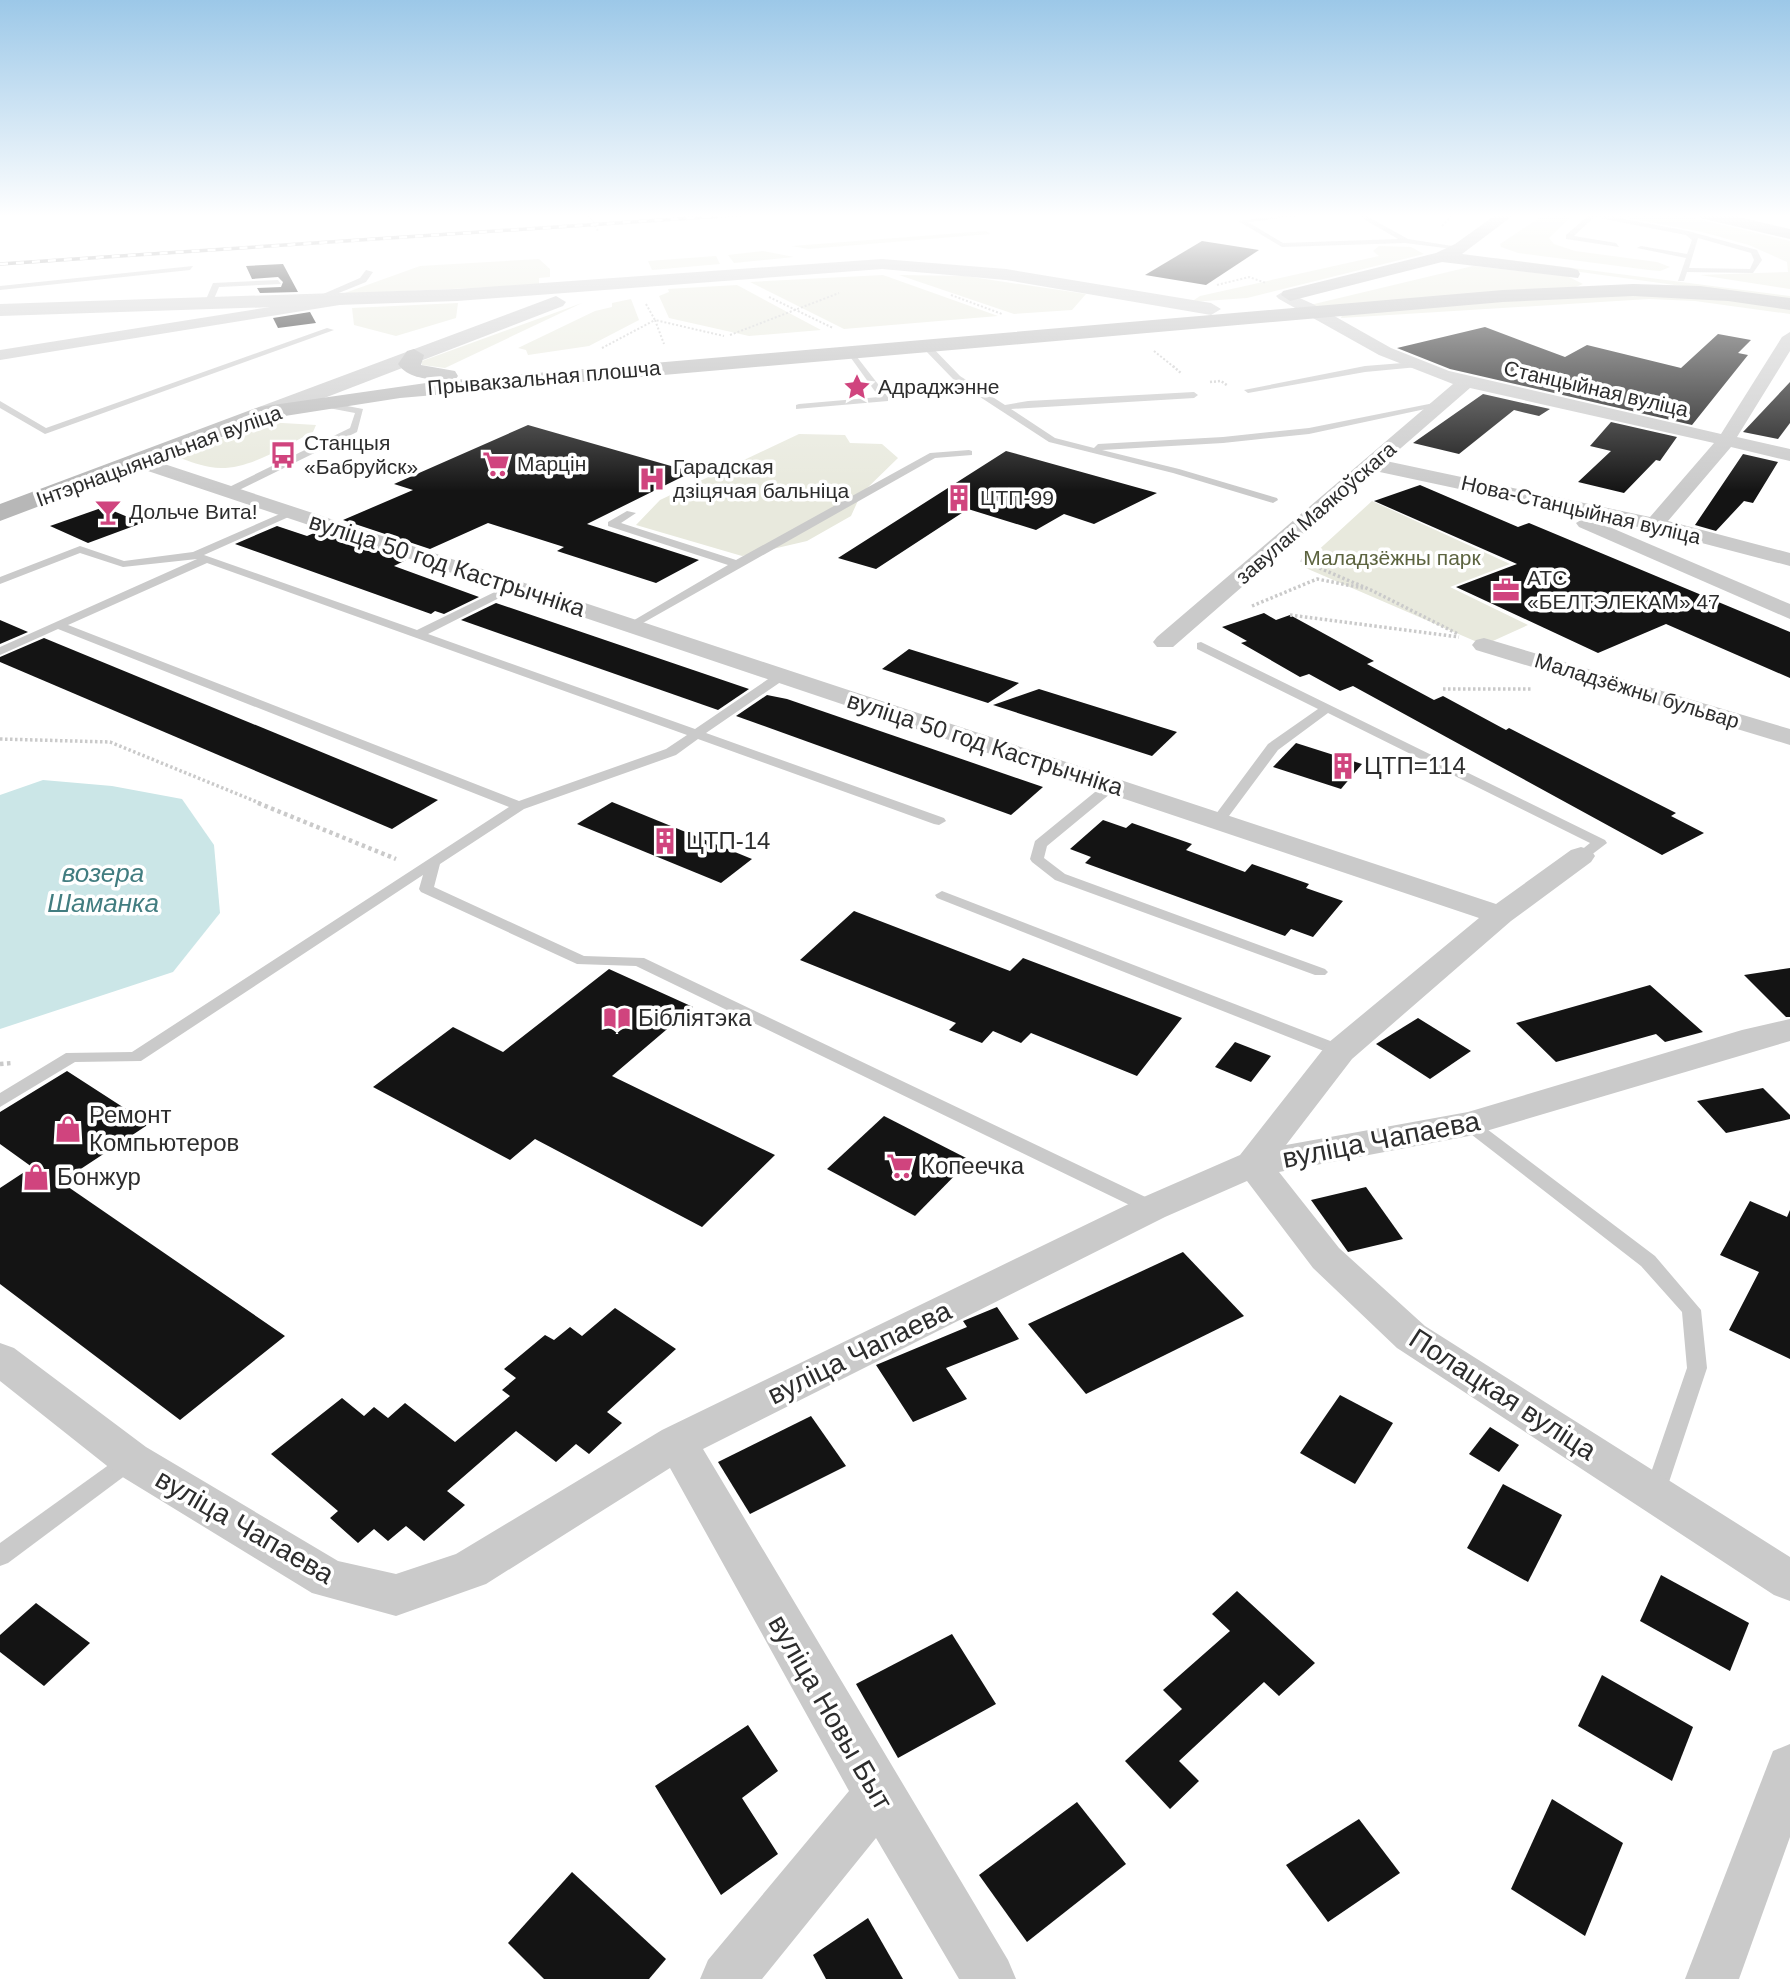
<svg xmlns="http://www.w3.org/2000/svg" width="1790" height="1979" font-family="Arial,sans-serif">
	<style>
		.green { fill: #e8e9dd }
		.water { fill: #cbe6e7 }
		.building { fill: #141414 }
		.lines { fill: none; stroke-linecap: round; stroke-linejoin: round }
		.path-far3 { stroke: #cacaca; stroke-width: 2; stroke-dasharray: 2 2; stroke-linecap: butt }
		.path-far2 { stroke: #cacaca; stroke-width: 2.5; stroke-dasharray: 2 2; stroke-linecap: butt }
		.path-far1 { stroke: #cacaca; stroke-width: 3.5; stroke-dasharray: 2.5 2.5; stroke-linecap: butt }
		.path { stroke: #cacaca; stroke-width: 4.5; stroke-dasharray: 3.5 3.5; stroke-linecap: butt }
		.service { fill: #cacaca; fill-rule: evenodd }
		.minor { fill: #cacaca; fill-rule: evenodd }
		.tertiary { fill: #cacaca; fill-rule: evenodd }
		.secondary { fill: #b7b7b7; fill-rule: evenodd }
		.rail-casing { stroke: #828282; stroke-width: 3.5 }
		.rail { stroke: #fff; stroke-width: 2.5; stroke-dasharray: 8; stroke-linecap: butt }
		.labels { text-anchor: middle; stroke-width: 7; stroke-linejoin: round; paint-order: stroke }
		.far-street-label { font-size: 21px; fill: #2d2d2d; stroke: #fff }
		.far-poi-label { font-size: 21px; fill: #2d2d2d; stroke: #fff; text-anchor: start }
		.far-park-label { font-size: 21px; fill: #5d6440; stroke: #fff }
		.street-label { font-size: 24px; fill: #2d2d2d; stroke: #fff }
		.poi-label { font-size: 24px; fill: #2d2d2d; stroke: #fff; text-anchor: start }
		.water-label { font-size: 26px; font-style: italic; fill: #427d80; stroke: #fff }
		.near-street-label { font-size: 28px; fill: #2d2d2d; stroke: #fff }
	</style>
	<rect width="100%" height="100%" fill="#fff"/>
	<g class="green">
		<path d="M1545 214 1573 215 1549 238 1554 244 1575 251 1657 262 1670 267 1660 271 1649 270 1518 253 1501 247 1500 244Z"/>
		<path d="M1606 214H1677L1790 241V289L1700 275 1788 272 1787 262 1749 245 1702 232Z"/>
		<path d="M986 231 990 234 808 249 792 246Z"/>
		<path d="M1379 246 1411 247 1424 254 1247 298 1191 302 1200 296 1379 256 1373 251Z"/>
		<path d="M763 251 794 257 734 263 728 255Z"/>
		<path d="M716 256 720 264 652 270 648 261Z"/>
		<path d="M1495 258 1790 296V301L1500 261Z"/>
		<path d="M539 259 550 269V277L539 278V285L342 294 420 266Z"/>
		<path d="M1473 266 1567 276 1583 284 1573 288 1316 307 1310 305Z"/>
		<path d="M883 275 998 316 844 329 750 282Z"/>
		<path d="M899 275 965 276 1086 294 1072 310 1014 314Z"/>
		<path d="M737 285 821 330 749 336 669 318 659 296 669 292 668 289Z"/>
		<path d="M1563 295H1675L1790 307V314L1695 301 1649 299 1341 318 1342 315Z"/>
		<path d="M631 299 639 320 589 346 528 355 526 350 518 348 595 311 612 307V303Z"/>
		<path d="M458 303 456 318 396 336 354 325 352 308Z"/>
		<path d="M582 303 445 368 422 365V361Z"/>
		<path d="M266 422 316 425 313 432C284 446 244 474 210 467 197 465 185 459 173 456Z"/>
		<path d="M799 434 845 435 850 443 882 444 898 458 861 494 851 516 807 541 742 556 636 525 660 500Z"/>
		<path d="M1372 501 1510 564 1450 587 1528 625 1484 645 1301 566Z"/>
	</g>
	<path class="water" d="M43 780 112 786 182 799 214 845 220 913 173 972 0 1029V795Z"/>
	<g class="building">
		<path d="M1202 241 1259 250 1206 285 1145 275Z"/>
		<path d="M283 264 298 292 260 293 257 288 281 287 283 282 278 277 252 279 246 266Z"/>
		<path d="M310 312 316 323 278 328 273 318Z"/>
		<path d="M1485 327 1565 357 1587 345 1681 368 1718 334 1751 340 1738 353 1748 355 1692 425 1450 369 1397 348Z"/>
		<path d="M1790 382V423L1778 439 1743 432Z"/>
		<path d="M1483 394 1550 409 1539 416 1514 410 1459 454 1413 443Z"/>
		<path d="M1611 422 1677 437 1660 461 1656 460 1624 493 1578 482 1611 451 1590 446Z"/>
		<path d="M528 425 692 472 587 524 699 560 656 583 557 551 564 547 488 523 430 549 343 520 413 490 394 484Z"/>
		<path d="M1006 451 1157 493 1094 524 1064 514 1036 530 968 509 876 569 838 558Z"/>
		<path d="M1743 454 1778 462 1753 503 1744 501 1716 531 1695 525Z"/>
		<path d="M1420 485 1518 527 1529 523 1790 632V678L1666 624 1598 653 1456 587 1517 564 1374 501Z"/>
		<path d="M104 507 142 523 88 543 50 526Z"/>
		<path d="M277 526 307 536 319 531 406 560 394 566 479 597 444 614 435 611 431 614 235 544Z"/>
		<path d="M496 603 749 689 718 710 461 620Z"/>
		<path d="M1264 613 1276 620 1290 615 1374 661 1367 664 1434 700 1443 696 1506 730 1509 728 1676 813 1671 816 1704 833 1662 855 1353 686 1340 691 1309 674 1300 677 1241 643 1247 641 1222 627Z"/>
		<path d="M0 620 28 632 0 644Z"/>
		<path d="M44 638 438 800 392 829 0 662V657Z"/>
		<path d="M909 649 1019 683 988 703 882 669Z"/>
		<path d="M1039 689 1177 732 1152 756 993 705Z"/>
		<path d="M767 695 787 699 1043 787 1011 815 736 716Z"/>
		<path d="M1296 743 1362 764 1341 789 1273 767Z"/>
		<path d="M612 802 752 859 721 883 577 824Z"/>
		<path d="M1103 820 1126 828 1132 823 1192 844 1186 850 1245 872 1252 864 1309 884 1306 888 1343 901 1313 937 1291 929 1285 936 1085 863 1091 857 1070 849Z"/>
		<path d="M854 911 1010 971 1023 958 1182 1018 1137 1076 1031 1033 1021 1043 993 1031 982 1043 949 1030 956 1023 800 960Z"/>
		<path d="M1790 968V1017H1786L1744 975Z"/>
		<path d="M609 969 693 1007 612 1076 775 1155 702 1227 535 1139 510 1160 373 1087 453 1027 503 1052Z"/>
		<path d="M1650 985 1703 1032 1665 1042 1656 1034 1556 1062 1516 1023Z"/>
		<path d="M1418 1018 1471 1051 1430 1079 1376 1044Z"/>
		<path d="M1235 1042 1271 1056 1251 1082 1215 1067Z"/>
		<path d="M67 1071 149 1124 61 1182 285 1336 180 1420 0 1284V1188L32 1167 0 1144V1112Z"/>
		<path d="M1763 1088 1790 1115V1119L1726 1133 1697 1101Z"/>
		<path d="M884 1116 970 1160 915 1216 827 1169Z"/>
		<path d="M1366 1187 1403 1239 1348 1252 1311 1200Z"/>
		<path d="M1750 1201 1787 1217 1790 1210V1359L1729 1330 1759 1272 1720 1255Z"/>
		<path d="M1183 1252 1244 1316 1086 1394 1028 1324Z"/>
		<path d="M997 1307 1019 1339 946 1368 967 1399 913 1422 876 1365 967 1327 963 1321Z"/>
		<path d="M615 1308 676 1349 607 1412 622 1423 589 1454 576 1444 556 1462 516 1431 447 1491 465 1505 424 1541 406 1526 388 1541 374 1529 358 1543 330 1518 338 1511 271 1454 342 1398 364 1416 374 1407 388 1418 405 1403 455 1442 510 1396 502 1390 516 1378 504 1369 545 1335 554 1340 570 1327 582 1336Z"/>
		<path d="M1340 1395 1393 1423 1355 1484 1300 1453Z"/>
		<path d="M811 1416 846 1466 750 1514 718 1462Z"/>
		<path d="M1490 1427 1519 1445 1499 1472 1469 1454Z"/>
		<path d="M1503 1484 1562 1515 1528 1582 1467 1548Z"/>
		<path d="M1661 1575 1749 1623 1730 1671 1640 1621Z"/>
		<path d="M1237 1591 1315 1663 1279 1696 1264 1682 1179 1761 1199 1781 1170 1809 1125 1761 1182 1709 1163 1690 1230 1631 1212 1614Z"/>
		<path d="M36 1603 90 1643 44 1686 0 1652V1635Z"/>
		<path d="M952 1634 996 1704 898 1758 856 1684Z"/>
		<path d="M1602 1675 1693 1727 1672 1781 1578 1726Z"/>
		<path d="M748 1725 778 1771 742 1798 778 1854 721 1895 655 1786Z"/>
		<path d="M1552 1799 1623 1843 1585 1936 1511 1889Z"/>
		<path d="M1077 1802 1126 1864 1027 1942 979 1875Z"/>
		<path d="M1359 1819 1400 1873 1328 1922 1286 1865Z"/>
		<path d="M572 1872 666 1959 649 1979H544L508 1943Z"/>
		<path d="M868 1918 903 1979H826L813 1955Z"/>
	</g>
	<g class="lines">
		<g class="path-far3">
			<path d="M589 215 598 231"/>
			<path d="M1442 226 1453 214"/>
			<path d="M1217 285 1249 277 1266 283"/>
			<path d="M951 295 1002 314"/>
			<path d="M769 297 833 328"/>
			<path d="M646 304 655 320 724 336"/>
			<path d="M730 335 839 293"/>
			<path d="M602 348 655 320 664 344"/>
			<path d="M1154 351 1175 368"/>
		</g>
		<g class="path-far2">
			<path d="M1173 366 1182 374"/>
			<path d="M1210 382 1221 381 1228 386"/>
			<path d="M1301 560 1304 561"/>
		</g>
		<g class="path-far1">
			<path d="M1301 560 1373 591 1458 634"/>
			<path d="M1252 606 1317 579 1363 588"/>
			<path d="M1290 615 1459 637"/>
			<path d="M1443 689H1533"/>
			<path d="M0 739 110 742 262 804"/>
		</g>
		<g class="path">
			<path d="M258 803 396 859"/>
			<path d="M0 1064 12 1063"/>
		</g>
		<g class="service">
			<path d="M1294 214H1315L1248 222 1283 243 1398 239 1355 214H1363L1408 239 1465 248 1461 250 1405 243 1282 247 1238 221Z"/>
			<path d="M1584 214H1597L1688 231 1757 250 1762 260 1753 273 1687 272 1684 281H1678L1686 258 1637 248 1641 246 1687 254 1692 240 1686 235 1594 217 1574 236 1616 243 1619 247 1566 239V235L1588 216ZM1698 238 1751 253 1754 260 1750 269 1689 268Z"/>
			<path d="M193 266 190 270 0 290V286Z"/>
			<path d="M366 270 373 272 366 282 314 303 307 301 360 278Z"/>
			<path d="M278 280 281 284 219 287 211 306 204 304 213 283Z"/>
			<path d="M327 328 334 330 45 434 0 408V401L46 428Z"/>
			<path d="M922 343H928L960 376 1005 405 1028 401 1194 392 1198 395 1194 398 1011 409 1055 438 1094 448 1098 444 1223 437 1309 428 1439 402 1444 405 1309 434 1223 443 1102 450 1179 469 1277 498 1278 500 1273 503 1173 473 1049 442 954 380 922 347Z"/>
			<path d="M850 348 888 397V401L796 409V405L799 404 879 397 846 351Z"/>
			<path d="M1415 362 1418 363V367L1365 372 1248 393 1244 390 1365 366Z"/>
			<path d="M321 401 363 409 357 432 231 494H223V490L350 428 355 413 318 406V402Z"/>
			<path d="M969 450 972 451V455L935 458 634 628 630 629 624 626 728 565 608 526V522L627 511 636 513 621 523 736 560 930 453Z"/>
			<path d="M289 510 293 511V515L204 555 417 630 509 585H517V589L428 634 695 729 777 673H785V679L706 733 944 818 946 821 939 825 934 824 698 739 676 755 524 809 440 864 434 887 584 956 644 958 1158 1203 1161 1208 1158 1213H1146L636 966 577 964 421 892 419 889 423 875 141 1061 75 1062 0 1107V1093L66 1053 132 1052 509 807 58 629 0 655V647L197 559 123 567 80 553 0 584V577L80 546 124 561 193 552ZM207 563 687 735 666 749 519 801 68 625Z"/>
			<path d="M1201 642 1605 840 1607 843 1586 859H1576L1574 856 1590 843 1328 713 1278 750 1223 824H1213L1211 821 1213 818 1268 744 1318 709 1197 649V643Z"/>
			<path d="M1111 782 1118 786 1116 789 1047 846 1044 858 1065 874 1325 969 1328 972 1325 975H1315L1055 880 1032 862 1030 859 1035 841 1106 783Z"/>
			<path d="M942 891 1346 1047 1348 1051 1346 1055H1334L937 898 935 895Z"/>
			<path d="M1469 1118 1475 1120 1655 1256 1701 1310 1707 1368 1663 1500 1655 1502 1647 1500 1644 1493 1687 1368 1682 1312 1641 1266 1463 1128 1460 1124 1463 1120Z"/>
			<path d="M131 1451 138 1454 142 1460 138 1466 8 1563 0 1566V1543L124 1454Z"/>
		</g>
		<g class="minor">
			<path d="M1284 291 1313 304 1391 348 1449 371 1721 434 1782 337 1790 332V351L1737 437 1790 449V461L1731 447 1668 521 1790 553V566L1652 530 1375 471 1173 647H1157L1153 642 1157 637 1453 384 1379 355 1279 299 1276 296ZM1470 388 1714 443 1650 517 1386 461Z"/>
			<path d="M346 295 352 297V303L0 360V350Z"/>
			<path d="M137 455 1496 904 1571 850 1581 847 1591 850 1595 856 1591 862 1511 921 1352 1059 1286 1145 1468 1112 1742 1030 1790 1019V1041L1469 1136 1279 1172 1339 1248 1425 1326 1790 1557V1601L1774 1595 1397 1348 1313 1268 1247 1181 1165 1217 703 1449 1008 1960 1016 1979H959L876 1838 762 1979H700L708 1960 849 1791 670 1468 486 1584 396 1616 312 1593 116 1473 0 1381V1343L14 1348 146 1447 338 1561 396 1574 456 1554 662 1430 1139 1199 1240 1155 1328 1043 1479 918 130 465 127 461Z"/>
			<path d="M1586 517 1790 604V619L1579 527 1576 523Z"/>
			<path d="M1484 638 1790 729V745L1476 650 1472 645 1476 640Z"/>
			<path d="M1790 1744V1837L1739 1979H1685L1773 1751Z"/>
		</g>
		<g class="tertiary">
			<path d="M882 259 1006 269 1211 303 1221 309 1211 315 1006 280 882 269 457 301 0 316V304L457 289Z"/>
			<path d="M556 296 566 302 563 306 275 417H259L256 412 259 407Z"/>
		</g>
		<g class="secondary">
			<path d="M1497 214H1515L1462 254 1571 268 1578 270 1580 274 1578 278 1442 262 1290 301 1281 295 1283 291 1436 253 1455 244Z"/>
			<path d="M1698 214H1726L1790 229V239L1700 218Z"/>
			<path d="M1633 284 1700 286 1790 298V310L1728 301 1633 296 1503 302 400 398 272 418 0 521V504L259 407 440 381C424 378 408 378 398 364L407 351 414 349 424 355 421 365 455 371 458 376 455 380 1503 290Z"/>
		</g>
		<defs>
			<g id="rail">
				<path d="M321 214H324"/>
				<path d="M0 264 752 214"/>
			</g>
		</defs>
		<use href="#rail" class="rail-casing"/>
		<use href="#rail" class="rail"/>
	</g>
	<linearGradient id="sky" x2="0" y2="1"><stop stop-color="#9cc8e8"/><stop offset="0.44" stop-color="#fff"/><stop offset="1" stop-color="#fff" stop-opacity="0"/></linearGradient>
	<rect width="1790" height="491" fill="url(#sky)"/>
	<defs>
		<symbol id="sight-bare" viewBox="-9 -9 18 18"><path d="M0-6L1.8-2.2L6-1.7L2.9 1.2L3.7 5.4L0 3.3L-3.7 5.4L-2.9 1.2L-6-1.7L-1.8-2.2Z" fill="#d0447e" stroke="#fff" stroke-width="2.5" paint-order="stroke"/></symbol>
		<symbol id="bus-bare" viewBox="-9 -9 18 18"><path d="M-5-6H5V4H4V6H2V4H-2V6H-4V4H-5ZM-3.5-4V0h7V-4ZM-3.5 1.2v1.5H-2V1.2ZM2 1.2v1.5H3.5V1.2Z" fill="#d0447e" stroke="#fff" stroke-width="2.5" paint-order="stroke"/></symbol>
		<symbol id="supermarket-bare" viewBox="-9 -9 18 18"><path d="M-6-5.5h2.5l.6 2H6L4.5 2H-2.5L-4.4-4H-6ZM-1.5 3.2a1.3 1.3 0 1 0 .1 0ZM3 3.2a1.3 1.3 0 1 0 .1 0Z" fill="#d0447e" stroke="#fff" stroke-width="2.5" paint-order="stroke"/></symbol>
		<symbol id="hospital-bare" viewBox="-9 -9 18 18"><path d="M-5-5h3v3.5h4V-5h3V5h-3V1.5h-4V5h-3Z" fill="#d0447e" stroke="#fff" stroke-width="2.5" paint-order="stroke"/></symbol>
		<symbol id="building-bare" viewBox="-9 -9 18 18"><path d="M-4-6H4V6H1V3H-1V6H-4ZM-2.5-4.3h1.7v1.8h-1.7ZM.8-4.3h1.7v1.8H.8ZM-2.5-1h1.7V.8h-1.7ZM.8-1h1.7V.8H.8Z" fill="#d0447e" stroke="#fff" stroke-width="2.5" paint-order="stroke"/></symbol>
		<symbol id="bar-bare" viewBox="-9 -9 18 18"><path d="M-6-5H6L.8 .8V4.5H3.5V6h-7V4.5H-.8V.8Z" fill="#d0447e" stroke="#fff" stroke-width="2.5" paint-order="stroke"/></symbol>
		<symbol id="office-bare" viewBox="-9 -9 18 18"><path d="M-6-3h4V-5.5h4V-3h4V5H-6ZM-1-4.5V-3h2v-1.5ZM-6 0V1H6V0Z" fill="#d0447e" stroke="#fff" stroke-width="2.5" paint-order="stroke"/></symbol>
		<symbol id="library-bare" viewBox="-9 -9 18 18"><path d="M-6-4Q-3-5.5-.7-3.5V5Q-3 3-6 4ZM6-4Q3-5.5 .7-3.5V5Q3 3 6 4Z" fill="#d0447e" stroke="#fff" stroke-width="2.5" paint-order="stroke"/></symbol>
		<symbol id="shop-bare" viewBox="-9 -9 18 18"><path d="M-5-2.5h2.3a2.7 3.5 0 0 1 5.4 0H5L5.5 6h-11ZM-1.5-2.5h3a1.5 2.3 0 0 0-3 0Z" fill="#d0447e" stroke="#fff" stroke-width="2.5" paint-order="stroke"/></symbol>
	</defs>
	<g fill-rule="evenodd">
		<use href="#sight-bare" x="838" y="368" width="38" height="38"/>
		<use href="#bus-bare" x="264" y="436" width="38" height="38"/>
		<use href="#supermarket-bare" x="477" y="445" width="38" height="38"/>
		<use href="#hospital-bare" x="633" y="460" width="38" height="38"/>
		<use href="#building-bare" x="940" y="479" width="38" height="38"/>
		<use href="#bar-bare" x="89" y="493" width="38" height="38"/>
		<use href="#office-bare" x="1487" y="571" width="38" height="38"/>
		<use href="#building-bare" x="1324" y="747" width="38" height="38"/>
		<use href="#building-bare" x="646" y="822" width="38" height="38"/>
		<use href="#library-bare" x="598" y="999" width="38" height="38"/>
		<use href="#shop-bare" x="49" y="1110" width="38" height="38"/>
		<use href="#supermarket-bare" x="881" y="1147" width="38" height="38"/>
		<use href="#shop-bare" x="17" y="1158" width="38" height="38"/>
	</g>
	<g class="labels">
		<g class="far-street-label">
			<text transform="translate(544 378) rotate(-5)" y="7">Прывакзальная плошча</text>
			<text transform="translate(1596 389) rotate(13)" y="7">Станцыйная вуліца</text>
			<text transform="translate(159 456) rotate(-20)" y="7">Інтэрнацыянальная вуліца</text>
			<text transform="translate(1581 510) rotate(13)" y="7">Нова-Станцыйная вуліца</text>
			<text transform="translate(1316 513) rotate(-41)" y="7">завулак Маякоўскага</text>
			<text transform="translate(1637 691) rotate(17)" y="7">Маладзёжны бульвар</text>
		</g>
		<g class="far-poi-label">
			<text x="878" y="394">Адраджэнне</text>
			<text x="304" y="450">Станцыя<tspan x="304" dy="24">«Бабруйск»</tspan></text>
			<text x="517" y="471">Марцін</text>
			<text x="673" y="474">Гарадская<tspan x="673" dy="24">дзіцячая бальніца</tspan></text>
			<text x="980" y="505">ЦТП-99</text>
			<text x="129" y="519">Дольче Вита!</text>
			<text x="1527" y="585">АТС<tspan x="1527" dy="24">«БЕЛТЭЛЕКАМ» 47</tspan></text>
		</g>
		<g class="far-park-label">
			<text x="1392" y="565">Маладзёжны парк</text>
		</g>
		<g class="street-label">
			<text transform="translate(447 565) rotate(18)" y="8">вуліца 50 год Кастрычніка</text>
			<text transform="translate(985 744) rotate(18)" y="8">вуліца 50 год Кастрычніка</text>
		</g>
		<g class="poi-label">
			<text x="1364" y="774">ЦТП=114</text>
			<text x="686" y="849">ЦТП-14</text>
			<text x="638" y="1026">Бібліятэка</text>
			<text x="89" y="1123">Ремонт<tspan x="89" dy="28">Компьютеров</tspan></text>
			<text x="921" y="1174">Копеечка</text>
			<text x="57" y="1185">Бонжур</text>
		</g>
		<g class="water-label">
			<text x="103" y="882">возера<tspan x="103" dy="30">Шаманка</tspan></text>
		</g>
		<g class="near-street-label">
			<text transform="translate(1381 1139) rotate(-11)" y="10">вуліца Чапаева</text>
			<text transform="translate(859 1352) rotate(-26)" y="10">вуліца Чапаева</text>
			<text transform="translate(1503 1394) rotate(33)" y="10">Полацкая вуліца</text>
			<text transform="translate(245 1526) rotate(30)" y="10">вуліца Чапаева</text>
			<text transform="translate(831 1712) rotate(60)" y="10">вуліца Новы Быт</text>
		</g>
	</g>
</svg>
